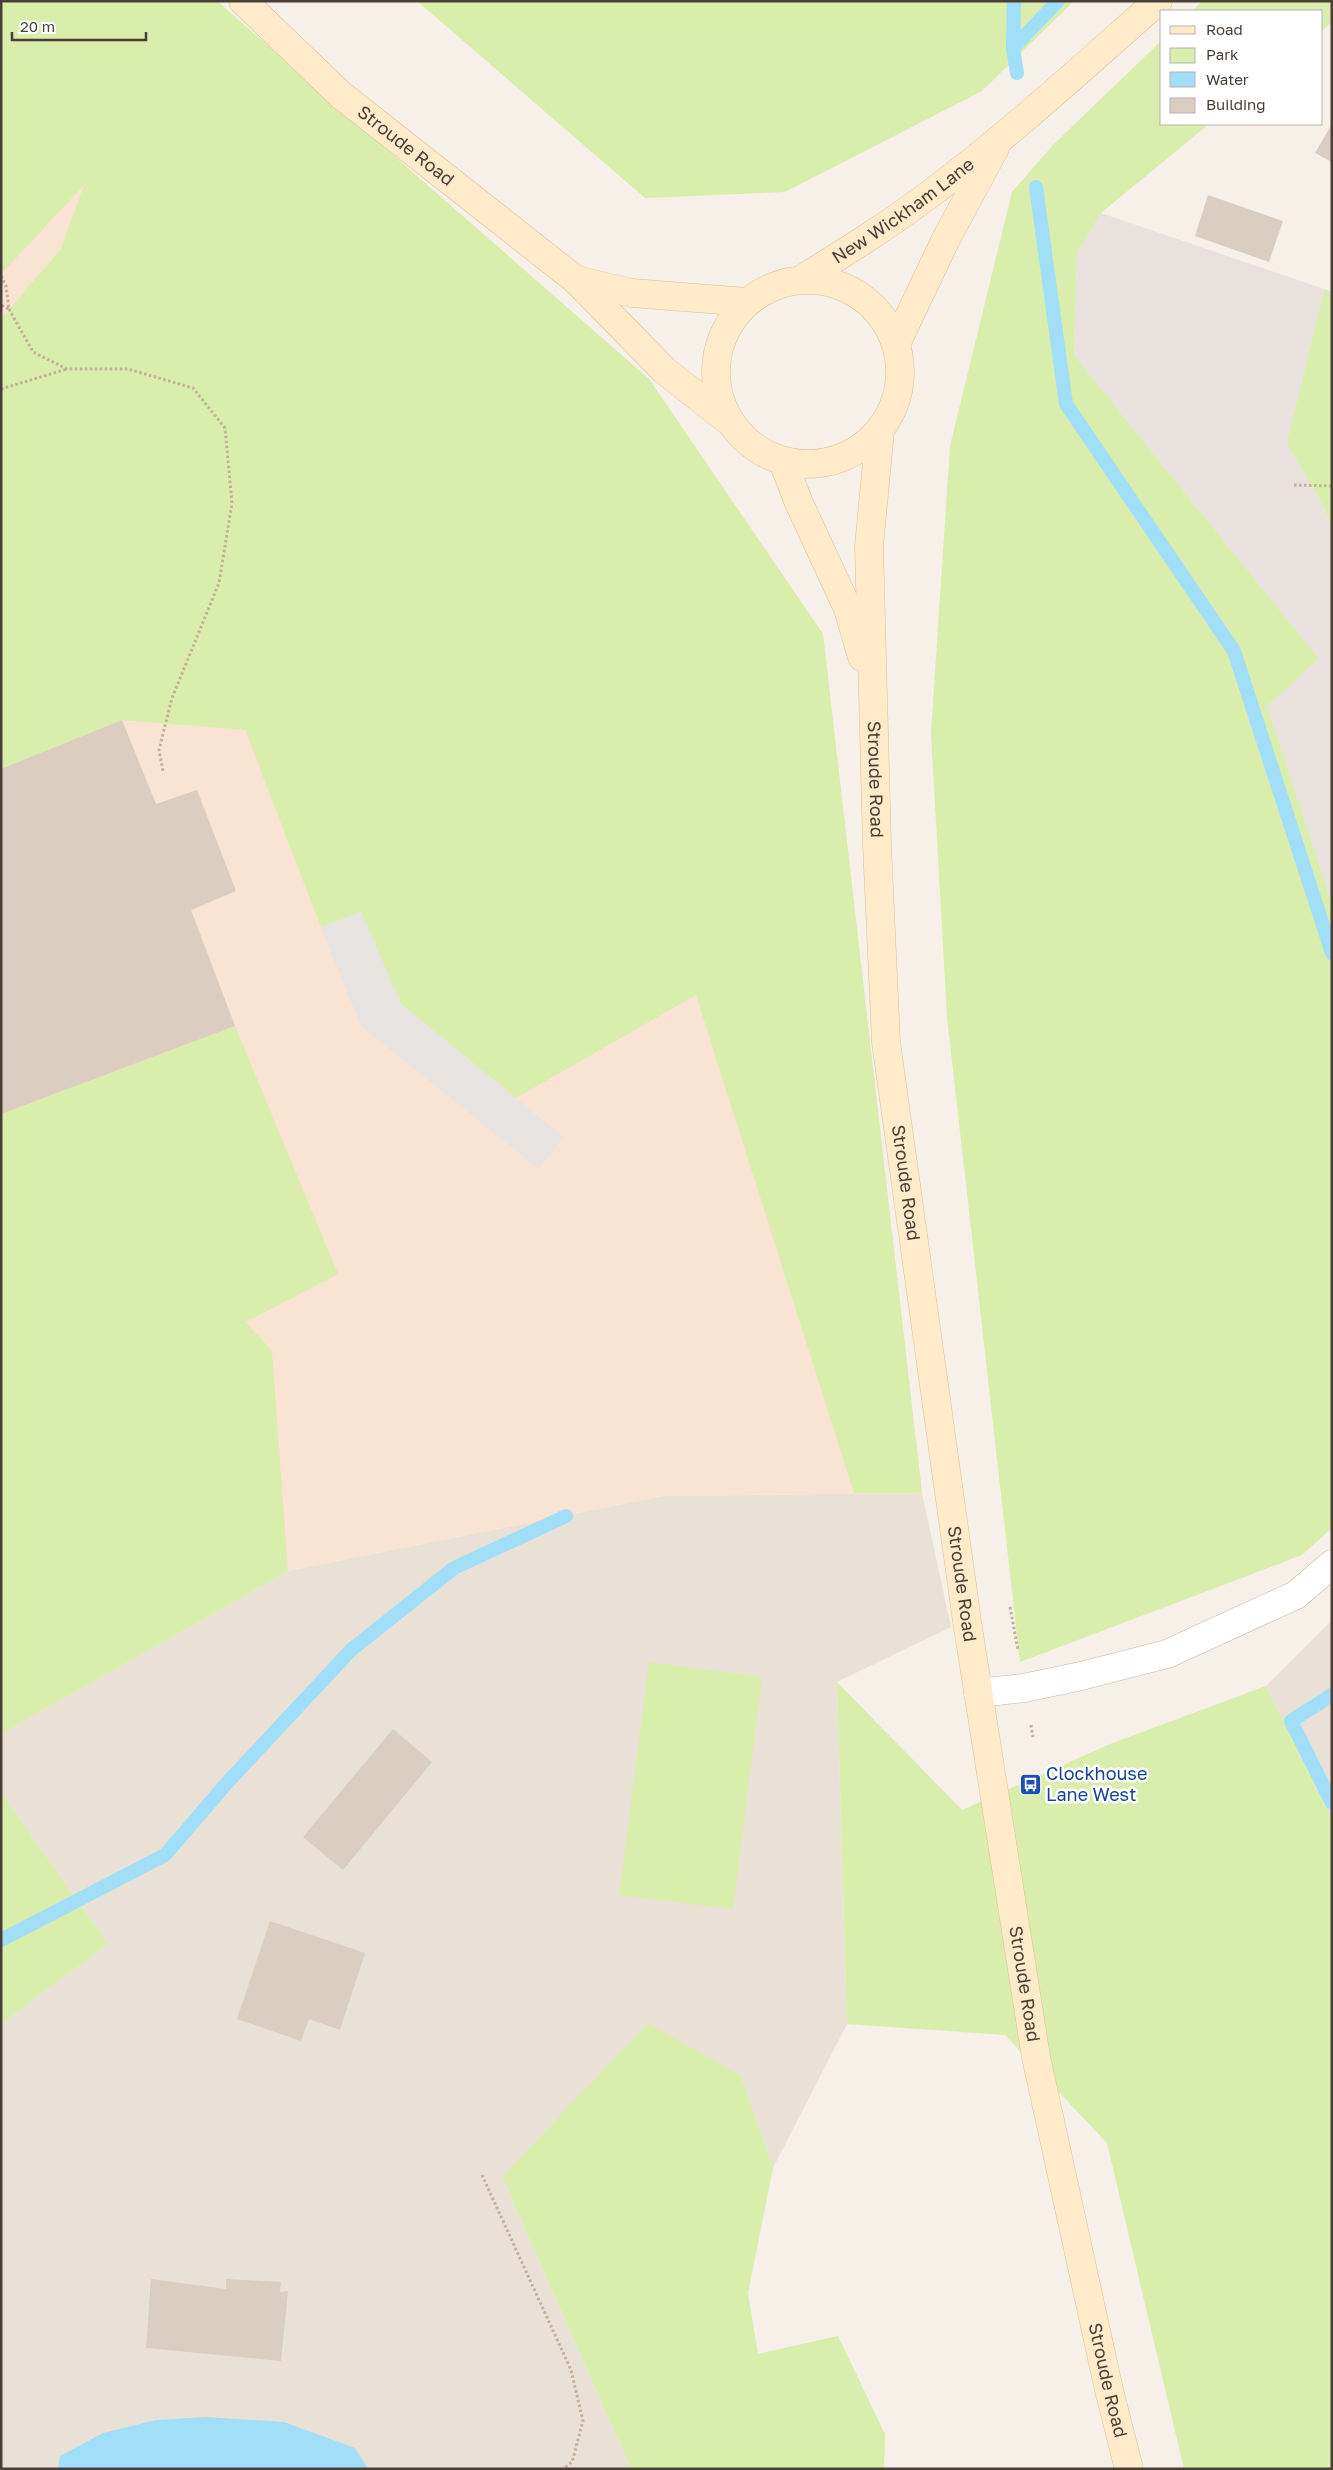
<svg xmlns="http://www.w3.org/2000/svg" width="1333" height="2470" font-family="'Golos Text',sans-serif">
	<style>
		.residential { fill: #eae1d6 }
		.commercial { fill: #f9e3d2 }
		.industrial { fill: #e8e1dd }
		.green { fill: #d9edad }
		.parking { fill: #e6e3e0 }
		.water { fill: #a0dff7 }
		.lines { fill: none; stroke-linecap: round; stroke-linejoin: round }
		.stream { stroke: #a0dff7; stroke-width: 14 }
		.building { fill: #dbcdbf }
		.street-casing { stroke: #c5b9ad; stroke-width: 29 }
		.secondary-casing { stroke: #ddc096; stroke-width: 29 }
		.path { stroke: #c5b099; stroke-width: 3; stroke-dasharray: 2.5 2.5; stroke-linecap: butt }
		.street { stroke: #fff; stroke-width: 28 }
		.secondary { stroke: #ffeac9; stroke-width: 28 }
		.labels { text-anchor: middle; stroke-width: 5; stroke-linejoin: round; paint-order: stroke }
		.street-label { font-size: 18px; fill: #4a3f36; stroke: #fff }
		.transit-label { font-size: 18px; fill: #164399; stroke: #fff; text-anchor: start }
	</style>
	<rect width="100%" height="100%" fill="#f6f0e8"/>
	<g class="residential">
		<path d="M922 1493 951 1627 837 1682 847 2024 773 2168 741 2076 502 2177 631 2469H1V2024L108 1944 1 1792V1734L288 1571 663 1496Z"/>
		<path d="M1332 1620V1820L1266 1686Z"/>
	</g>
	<path class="commercial" d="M1 1H217L649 379 823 634 922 1493 663 1496 288 1571 1 1734Z"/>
	<path class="industrial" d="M1101 213 1324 289 1287 444 1325 509 1332 532V903L1267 706 1319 659 1074 355 1077 253Z"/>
	<g class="green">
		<path d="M1 1H217L649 379 823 634 922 1493H854L696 995 516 1098 401 1004 361 912 321 927 245 730 122 720 1 769V319L61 249 84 185 1 274Z"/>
		<path d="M417 1H1074L982 91 785 192 645 198Z"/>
		<path d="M1202 1H1332V22L1322 31V11H1192Z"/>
		<path d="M1162 40V124H1209L1101 213 1077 253 1074 355 1319 659 1267 706 1332 903V1528L1302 1555 1020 1662 947 1017 931 733 950 446 1012 192 1053 145Z"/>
		<path d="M1324 289 1332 292V532L1325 509 1287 444Z"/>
		<path d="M235 1026 338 1274 246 1322 272 1351 288 1571 1 1734V1114Z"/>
		<path d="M649 1662 762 1677 733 1909 619 1895Z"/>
		<path d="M837 1682 962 1810 1110 1744 1266 1686 1332 1820V2469H1184L1107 2143 1005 2035 847 2024Z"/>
		<path d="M1 1792 108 1944 1 2024Z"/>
		<path d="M648 2023 741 2076 773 2168 748 2293 758 2354 838 2336 885 2434 884 2469H631L502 2177Z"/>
	</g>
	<path class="parking" d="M361 912 401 1004 563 1137 539 1169 361 1026 321 927Z"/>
	<path class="water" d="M207 2417 284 2422 355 2448 368 2469H58L60 2456 103 2433 156 2420Z"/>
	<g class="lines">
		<g class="stream">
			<path d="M1014 1 1013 48 1017 73"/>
			<path d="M1013 48 1058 1"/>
			<path d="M1036 187 1066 404 1234 651 1332 953"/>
			<path d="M1332 1695 1291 1721 1332 1803"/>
			<path d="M1 1940 165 1855 226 1784 351 1650 454 1568 566 1516"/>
		</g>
	</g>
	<g class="building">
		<path d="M1332 124V162L1315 153Z"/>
		<path d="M1208 195 1283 221 1269 262 1195 236Z"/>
		<path d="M122 720 156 804 197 790 236 891 191 910 235 1026 1 1114V769Z"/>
		<path d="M393 1729 432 1762 343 1870 303 1837Z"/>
		<path d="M270 1921 365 1953 340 2030 309 2019 301 2041 237 2019Z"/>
		<path d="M151 2279 226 2289V2279L281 2282 280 2292 288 2291 281 2361 146 2348Z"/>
	</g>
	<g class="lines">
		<defs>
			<path id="street" d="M978 1693 1024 1688 1081 1676 1167 1654 1296 1595 1332 1564"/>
			<g id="secondary">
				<path id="s1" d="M243 1 341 95 576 280 664 370 727 420"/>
				<path id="s2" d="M802 279C844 253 886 227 926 197 1007 137 1082 68 1158 1"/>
				<circle cx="808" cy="372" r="92"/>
				<path d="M576 280 632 293 747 302"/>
				<path d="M896 344 946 239 995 148"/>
				<path id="s3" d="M880 431 869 546 877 845 886 1042 968 1628 1036 2057 1109 2390 1129 2469"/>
				<path d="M783 462 799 503 848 609 862 657"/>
			</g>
		</defs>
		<use href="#street" class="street-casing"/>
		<use href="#secondary" class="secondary-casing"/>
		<g class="path">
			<path d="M1 276 6 286 9 309 1 305"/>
			<path d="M9 309 33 352 67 369H128L193 388 225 428 232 503 219 583 172 698 159 750 163 771"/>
			<path d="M1 389 67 369"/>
			<path d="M1294 485 1332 486"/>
			<path d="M1010 1607 1018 1650"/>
			<path d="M1031 1725 1033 1737"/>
			<path d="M482 2175 571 2370 583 2421 572 2462 563 2469"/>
		</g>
		<use href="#street" class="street"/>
		<use href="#secondary" class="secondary"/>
	</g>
	<defs>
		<symbol id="bus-square" viewBox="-11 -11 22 22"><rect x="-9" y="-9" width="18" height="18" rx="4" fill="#1a4fb4" stroke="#fff"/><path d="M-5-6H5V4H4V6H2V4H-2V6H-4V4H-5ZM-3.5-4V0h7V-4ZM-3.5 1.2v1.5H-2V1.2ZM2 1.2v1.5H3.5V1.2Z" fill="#fff"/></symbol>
	</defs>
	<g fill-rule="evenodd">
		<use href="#bus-square" x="1018" y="1772" width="25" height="25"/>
	</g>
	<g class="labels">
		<g class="street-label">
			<text dy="6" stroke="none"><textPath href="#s1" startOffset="218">Stroude Road</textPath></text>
			<text dy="6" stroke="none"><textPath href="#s2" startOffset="122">New Wickham Lane</textPath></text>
			<text dy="6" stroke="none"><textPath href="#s3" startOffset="349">Stroude Road</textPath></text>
			<text dy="6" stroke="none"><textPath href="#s3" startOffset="754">Stroude Road</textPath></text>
			<text dy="6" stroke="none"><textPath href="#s3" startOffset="1159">Stroude Road</textPath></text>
			<text dy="6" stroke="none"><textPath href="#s3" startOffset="1564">Stroude Road</textPath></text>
			<text dy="6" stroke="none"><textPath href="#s3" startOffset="1969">Stroude Road</textPath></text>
		</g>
		<g class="transit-label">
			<text x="1046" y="1780">Clockhouse<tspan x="1046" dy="21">Lane West</tspan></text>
		</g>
	</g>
	<rect width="1333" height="2470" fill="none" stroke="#4a3f36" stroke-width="5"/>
	<rect x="1160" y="10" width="162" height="115" fill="#ffffff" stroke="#b7b2af"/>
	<rect x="1170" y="26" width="25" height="8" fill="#ffeac9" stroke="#b7b2af"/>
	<text x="1206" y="35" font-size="15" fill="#4a3f36">Road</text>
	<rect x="1170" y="48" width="25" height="15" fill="#d9edad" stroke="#b7b2af"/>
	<text x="1206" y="60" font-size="15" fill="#4a3f36">Park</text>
	<rect x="1170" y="72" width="25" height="15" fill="#a0dff7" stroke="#b7b2af"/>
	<text x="1206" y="85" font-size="15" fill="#4a3f36">Water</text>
	<rect x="1170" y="98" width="25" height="15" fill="#dbcdbf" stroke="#b7b2af"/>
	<text x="1206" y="110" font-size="15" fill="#4a3f36">Building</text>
	<path d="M12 32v8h134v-8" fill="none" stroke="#4a3f36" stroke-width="2.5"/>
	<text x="20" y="32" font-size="15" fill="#4a3f36" stroke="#ffffff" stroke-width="4" paint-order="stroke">20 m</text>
</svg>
